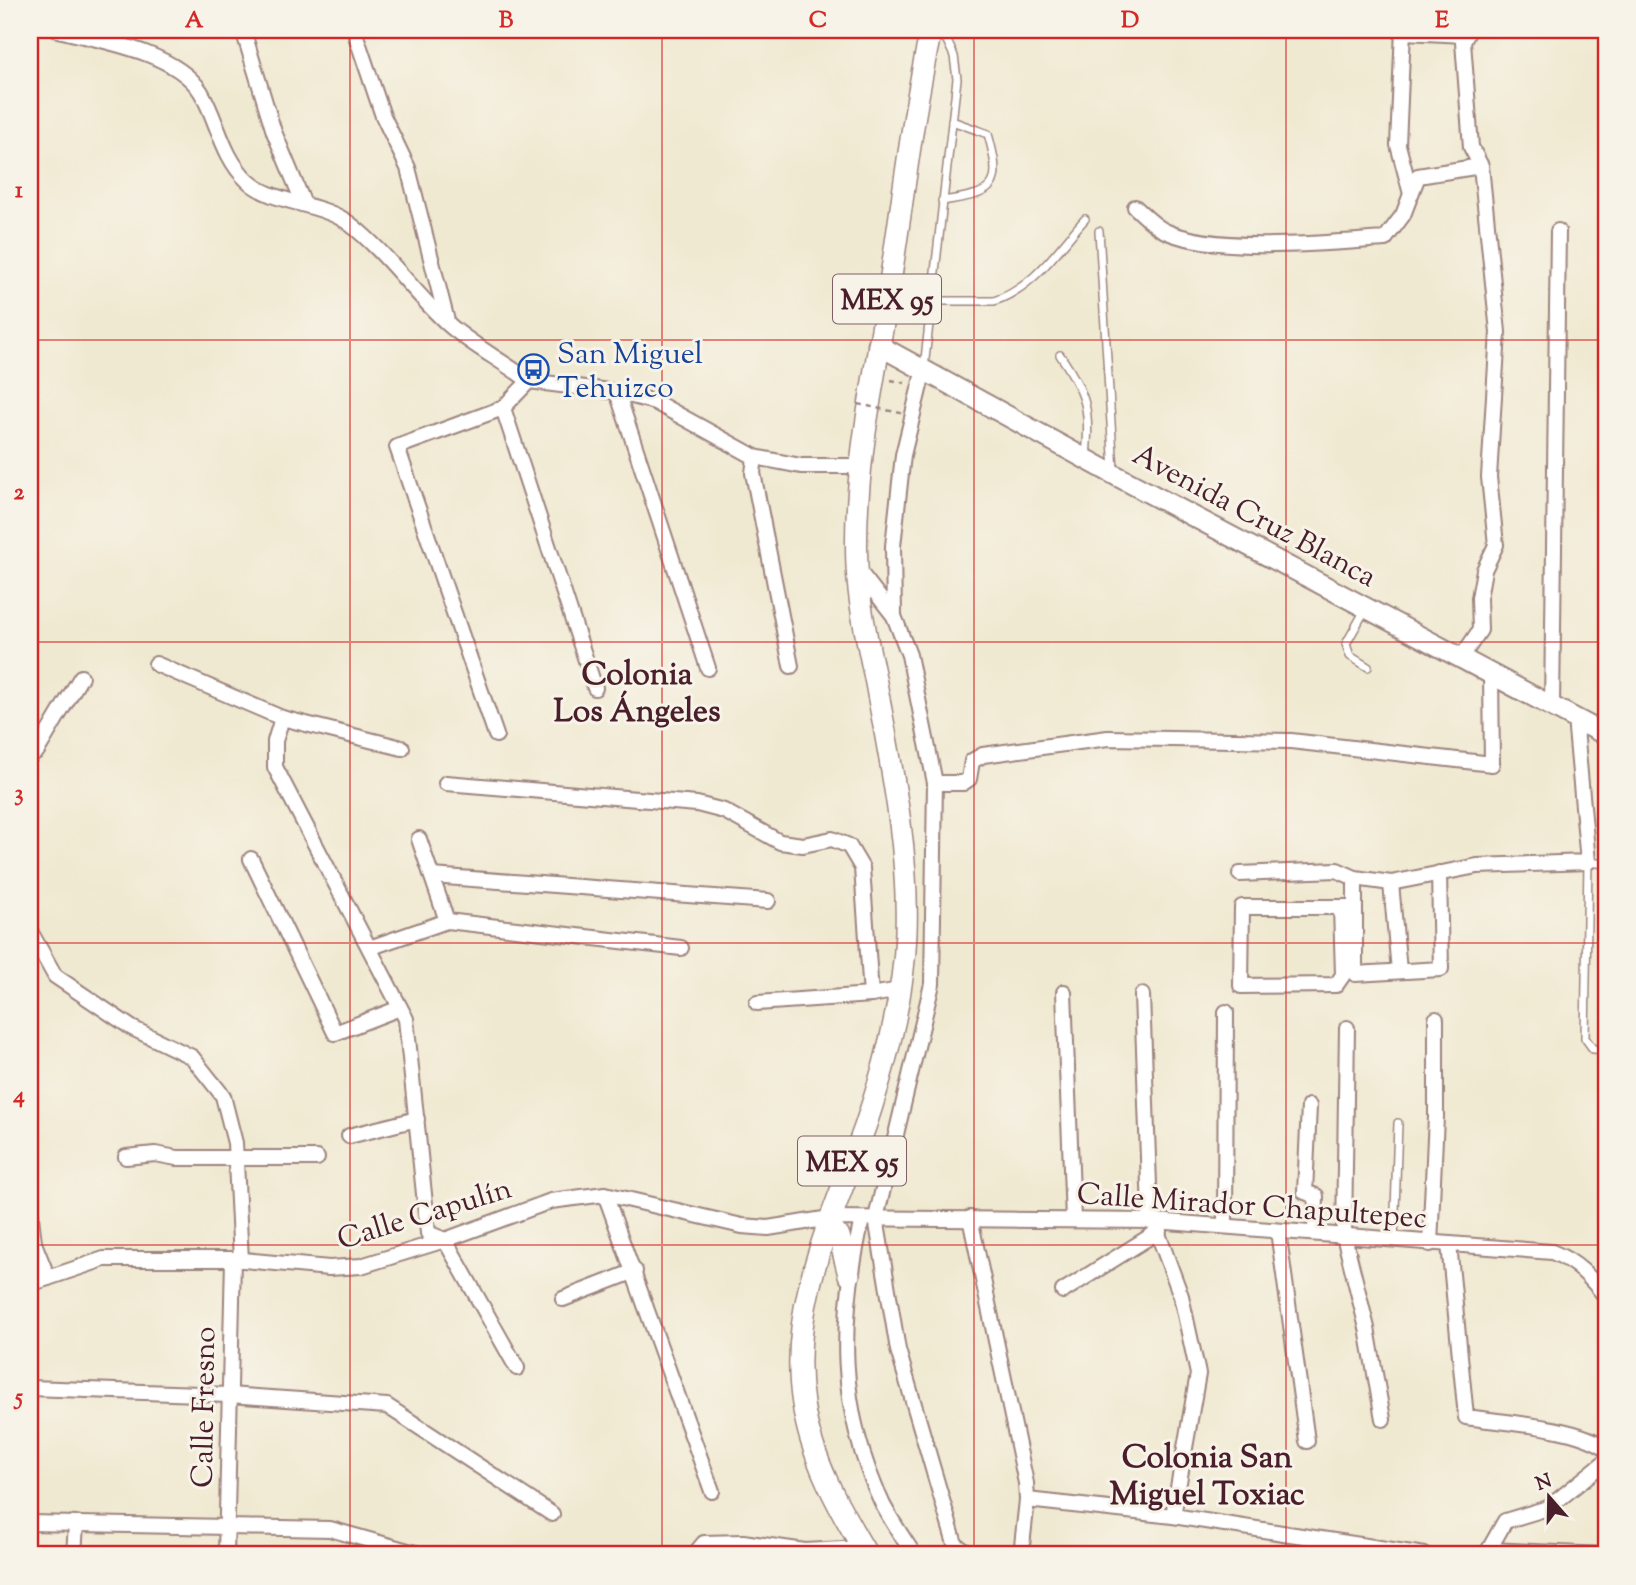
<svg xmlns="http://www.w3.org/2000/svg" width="1636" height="1585" font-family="'Sorts Mill Goudy',serif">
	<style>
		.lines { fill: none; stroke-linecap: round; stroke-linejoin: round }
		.service-casing { stroke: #9d847e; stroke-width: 10 }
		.minor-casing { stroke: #9d847e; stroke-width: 18 }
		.secondary-casing { stroke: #9d847e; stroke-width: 23 }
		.primary-casing { stroke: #9d847e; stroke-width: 24 }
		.path { stroke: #9d847e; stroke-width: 2.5; stroke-dasharray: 5 5; stroke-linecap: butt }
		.service { stroke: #fff; stroke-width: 7 }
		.minor { stroke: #fff; stroke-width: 14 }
		.secondary { stroke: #fff; stroke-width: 19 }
		.primary { stroke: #fff; stroke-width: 21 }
		.path-bridge { stroke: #9d847e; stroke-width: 2.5; stroke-dasharray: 5 5; stroke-linecap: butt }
		.grid { fill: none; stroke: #d62828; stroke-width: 2; stroke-opacity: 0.55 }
		.labels { text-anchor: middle; stroke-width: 6; stroke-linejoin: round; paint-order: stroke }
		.shield { fill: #f7f3e8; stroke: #7e5f64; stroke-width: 2 }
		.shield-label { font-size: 28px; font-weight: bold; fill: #4a1f2b }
		.transit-label { font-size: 30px; fill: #164399; stroke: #f7f3e8; text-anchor: start }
		.street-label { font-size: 30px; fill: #4a1f2b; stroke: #f7f3e8 }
		.neighbourhood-label { font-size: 32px; font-weight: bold; fill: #4a1f2b; stroke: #f7f3e8 }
		.neatline { fill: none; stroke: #d62828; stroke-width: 2.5 }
		.grid-label { font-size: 23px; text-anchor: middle; font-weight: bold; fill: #d62828 }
	</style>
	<rect width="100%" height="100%" fill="#f7f3e8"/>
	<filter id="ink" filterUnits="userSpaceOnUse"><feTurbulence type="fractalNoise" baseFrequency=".0143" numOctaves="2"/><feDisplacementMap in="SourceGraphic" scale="14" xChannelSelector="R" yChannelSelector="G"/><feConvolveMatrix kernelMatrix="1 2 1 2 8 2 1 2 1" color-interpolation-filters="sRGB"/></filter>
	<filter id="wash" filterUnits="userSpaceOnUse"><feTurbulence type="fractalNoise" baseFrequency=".00686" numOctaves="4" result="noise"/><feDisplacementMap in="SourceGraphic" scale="28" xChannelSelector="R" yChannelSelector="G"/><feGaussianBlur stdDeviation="1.57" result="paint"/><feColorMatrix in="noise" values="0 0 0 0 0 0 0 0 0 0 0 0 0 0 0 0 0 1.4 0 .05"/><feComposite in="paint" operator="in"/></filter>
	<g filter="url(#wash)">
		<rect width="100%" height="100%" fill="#f0e9d1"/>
	</g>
	<g filter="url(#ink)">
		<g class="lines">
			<defs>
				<g id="service">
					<path d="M942 201C994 193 1004 190 988 134L952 121"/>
					<path d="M1099 231 1114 471"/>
					<path d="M891 301H994C1034 288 1058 249 1085 219"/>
					<path d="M1060 355C1088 396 1090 410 1086 458"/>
					<path d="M924 368 957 79 954 56 942 30"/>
					<path d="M1365 610 1346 644 1350 656 1368 667"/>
					<path d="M1606 864 1588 862 1585 1038 1593 1049 1606 1050"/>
					<path d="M1394 1240 1398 1123"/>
				</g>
				<g id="minor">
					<path d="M58 30C100 40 176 52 201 92 218 121 222 157 248 181 272 204 322 202 350 224 386 252 413 292 447 323 471 345 503 361 529 381"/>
					<path d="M243 30 274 132 303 202"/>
					<path d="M354 30 383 116 408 168 447 321"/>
					<path d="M1403 30 1398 145 1411 194"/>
					<path d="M1469 30 1463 42 1471 147 1481 166"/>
					<path d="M1404 32 1466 35"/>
					<path d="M1135 207C1144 215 1154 226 1165 231 1216 254 1327 243 1385 239L1403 215 1418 176 1481 166 1498 332 1489 477 1496 545 1484 570 1479 598 1480 630 1461 658"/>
					<path d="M529 381 617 392 655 402 755 457 801 466H861"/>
					<path d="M617 392 708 668"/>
					<path d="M503 408 595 688"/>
					<path d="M755 457 753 473 791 666"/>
					<path d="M858 570 894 616 909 655 935 783 932 984 876 1218 898 1350 955 1544 970 1555"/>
					<path d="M894 616 893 546 903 455 924 369"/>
					<path d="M156 664 282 718 402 748"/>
					<path d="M1552 707 1558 231"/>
					<path d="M282 718 275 741V767L406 1019 428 1233 445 1240 517 1368"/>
					<path d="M496 735 397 447 503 408 529 381"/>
					<path d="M30 756 37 751 81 677"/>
					<path d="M446 783 697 804 724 811 780 842 803 845 832 839 849 846 862 868 871 995 894 991 901 986"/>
					<path d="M935 783H963L969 779 972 761 983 755 1108 738 1291 741 1492 764 1491 673"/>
					<path d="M419 839 447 921"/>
					<path d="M251 859 335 1033 400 1008"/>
					<path d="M1240 874 1337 870 1355 878 1391 883 1477 866 1588 862 1575 718"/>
					<path d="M432 876 768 901"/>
					<path d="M1355 878V974L1441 969 1439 873"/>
					<path d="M1391 883 1399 971"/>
					<path d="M1341 907 1343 975 1336 985 1241 986 1242 907H1355"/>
					<path d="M30 931 55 976 132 1028 192 1057 223 1096 235 1143 241 1260"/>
					<path d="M372 947 447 921 681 948"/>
					<path d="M1064 992 1073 1219"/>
					<path d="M1142 995 1150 1212 1181 1296 1198 1374 1173 1516"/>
					<path d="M757 1003 871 995"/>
					<path d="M1347 1028 1344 1236 1367 1328 1383 1419"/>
					<path d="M1309 1106 1305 1192 1316 1196 1315 1232"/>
					<path d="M349 1136 417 1119"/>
					<path d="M126 1157 155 1154 177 1158H317"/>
					<path d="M605 1194 712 1491"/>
					<path d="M30 1208 34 1243 48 1278"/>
					<path d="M970 1218 1026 1483 1027 1500 1021 1555"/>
					<path d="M862 1219C839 1321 837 1408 883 1505 892 1522 904 1539 914 1555"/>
					<path d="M1225 1225 1226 1012"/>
					<path d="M1278 1231 1307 1441"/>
					<path d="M1430 1244 1436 1117V1019"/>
					<path d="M1449 1244 1466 1417C1505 1423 1575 1426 1606 1448"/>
					<path d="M30 1284 104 1259H233L329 1268 361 1266 445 1240 551 1201 605 1194 742 1226 768 1228 830 1218 1155 1221 1552 1252C1577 1262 1590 1277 1606 1297"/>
					<path d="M1063 1291 1159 1231"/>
					<path d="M563 1299 635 1271"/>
					<path d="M30 1388 229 1395 387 1406 552 1514"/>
					<path d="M1027 1500 1173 1516 1425 1555"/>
					<path d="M30 1523 330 1529 422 1555"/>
					<path d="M1489 1550 1606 1555"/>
					<path d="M74 1555 76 1524"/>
					<path d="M226 1555 233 1259"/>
					<path d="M694 1555 704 1543 743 1542 805 1551 862 1548"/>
					<path d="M1486 1555 1505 1521 1548 1508 1606 1461"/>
				</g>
				<path id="secondary" d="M878 345 1115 475 1606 735"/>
				<g id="primary">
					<path d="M826 1227 839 1236 849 1275"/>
					<path d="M867 1555C839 1508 811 1459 803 1404 787 1304 834 1215 866 1124 886 1064 904 996 906 932 909 848 891 765 876 683 868 644 859 606 857 566 853 478 872 388 887 301 902 211 911 120 931 30"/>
				</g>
			</defs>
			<use href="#service" class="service-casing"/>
			<use href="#minor" class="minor-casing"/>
			<use href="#secondary" class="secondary-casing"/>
			<use href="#primary" class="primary-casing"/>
			<path class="path" d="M891 380 905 383"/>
			<use href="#service" class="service"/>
			<use href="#minor" class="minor"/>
			<use href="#secondary" class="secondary"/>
			<use href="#primary" class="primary"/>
			<path class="path-bridge" d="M858 404 905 414"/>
		</g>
	</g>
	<path class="grid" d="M350 30V1555M662 30V1555M974 30V1555M1286 30V1555M30 340H1606M30 642H1606M30 943H1606M30 1245H1606"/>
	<defs>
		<symbol id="bus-ring" viewBox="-11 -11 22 22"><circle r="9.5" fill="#f7f3e8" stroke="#1a4fb4" stroke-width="1.5"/><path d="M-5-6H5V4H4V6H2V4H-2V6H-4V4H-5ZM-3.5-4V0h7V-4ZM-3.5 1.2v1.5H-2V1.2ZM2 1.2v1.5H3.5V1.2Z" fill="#1a4fb4"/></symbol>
	</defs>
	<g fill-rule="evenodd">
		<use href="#bus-ring" x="516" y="352" width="35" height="35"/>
	</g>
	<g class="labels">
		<g class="shield">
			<rect x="833" y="274.5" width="108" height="49" rx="5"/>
			<rect x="798" y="1136.5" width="108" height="49" rx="5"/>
		</g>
		<g class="shield-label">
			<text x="887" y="309">MEX 95</text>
			<text x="852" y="1171">MEX 95</text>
		</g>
		<g class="transit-label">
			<text x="557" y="363">San Miguel<tspan x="557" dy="34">Tehuizco</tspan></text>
		</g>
		<g class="street-label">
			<text transform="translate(1255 515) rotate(28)" y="10">Avenida Cruz Blanca</text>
			<text transform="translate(1252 1205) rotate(4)" y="10">Calle Mirador Chapultepec</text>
			<text transform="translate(424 1213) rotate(-17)" y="10">Calle Capulín</text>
			<text transform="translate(203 1407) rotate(-89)" y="10">Calle Fresno</text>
		</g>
		<g class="neighbourhood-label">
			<text x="637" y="684">Colonia<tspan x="637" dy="37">Los Ángeles</tspan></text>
			<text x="1207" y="1467">Colonia San<tspan x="1207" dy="37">Miguel Toxiac</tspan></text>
		</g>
	</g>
	<rect width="1636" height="1585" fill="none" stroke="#f7f3e8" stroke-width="77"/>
	<g transform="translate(1549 1497) rotate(340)" stroke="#f7f3e8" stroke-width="5" paint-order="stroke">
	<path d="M0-5L12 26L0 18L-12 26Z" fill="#4a1f2b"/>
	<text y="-10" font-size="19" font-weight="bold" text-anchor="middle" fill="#4a1f2b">N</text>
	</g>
	<rect x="38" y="38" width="1560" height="1508" class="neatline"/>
	<g class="grid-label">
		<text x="194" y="27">A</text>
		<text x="506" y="27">B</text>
		<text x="818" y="27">C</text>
		<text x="1130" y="27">D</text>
		<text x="1442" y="27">E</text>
		<text x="19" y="197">1</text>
		<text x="19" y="499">2</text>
		<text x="19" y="800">3</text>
		<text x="19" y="1102">4</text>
		<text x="19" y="1404">5</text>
	</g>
</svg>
